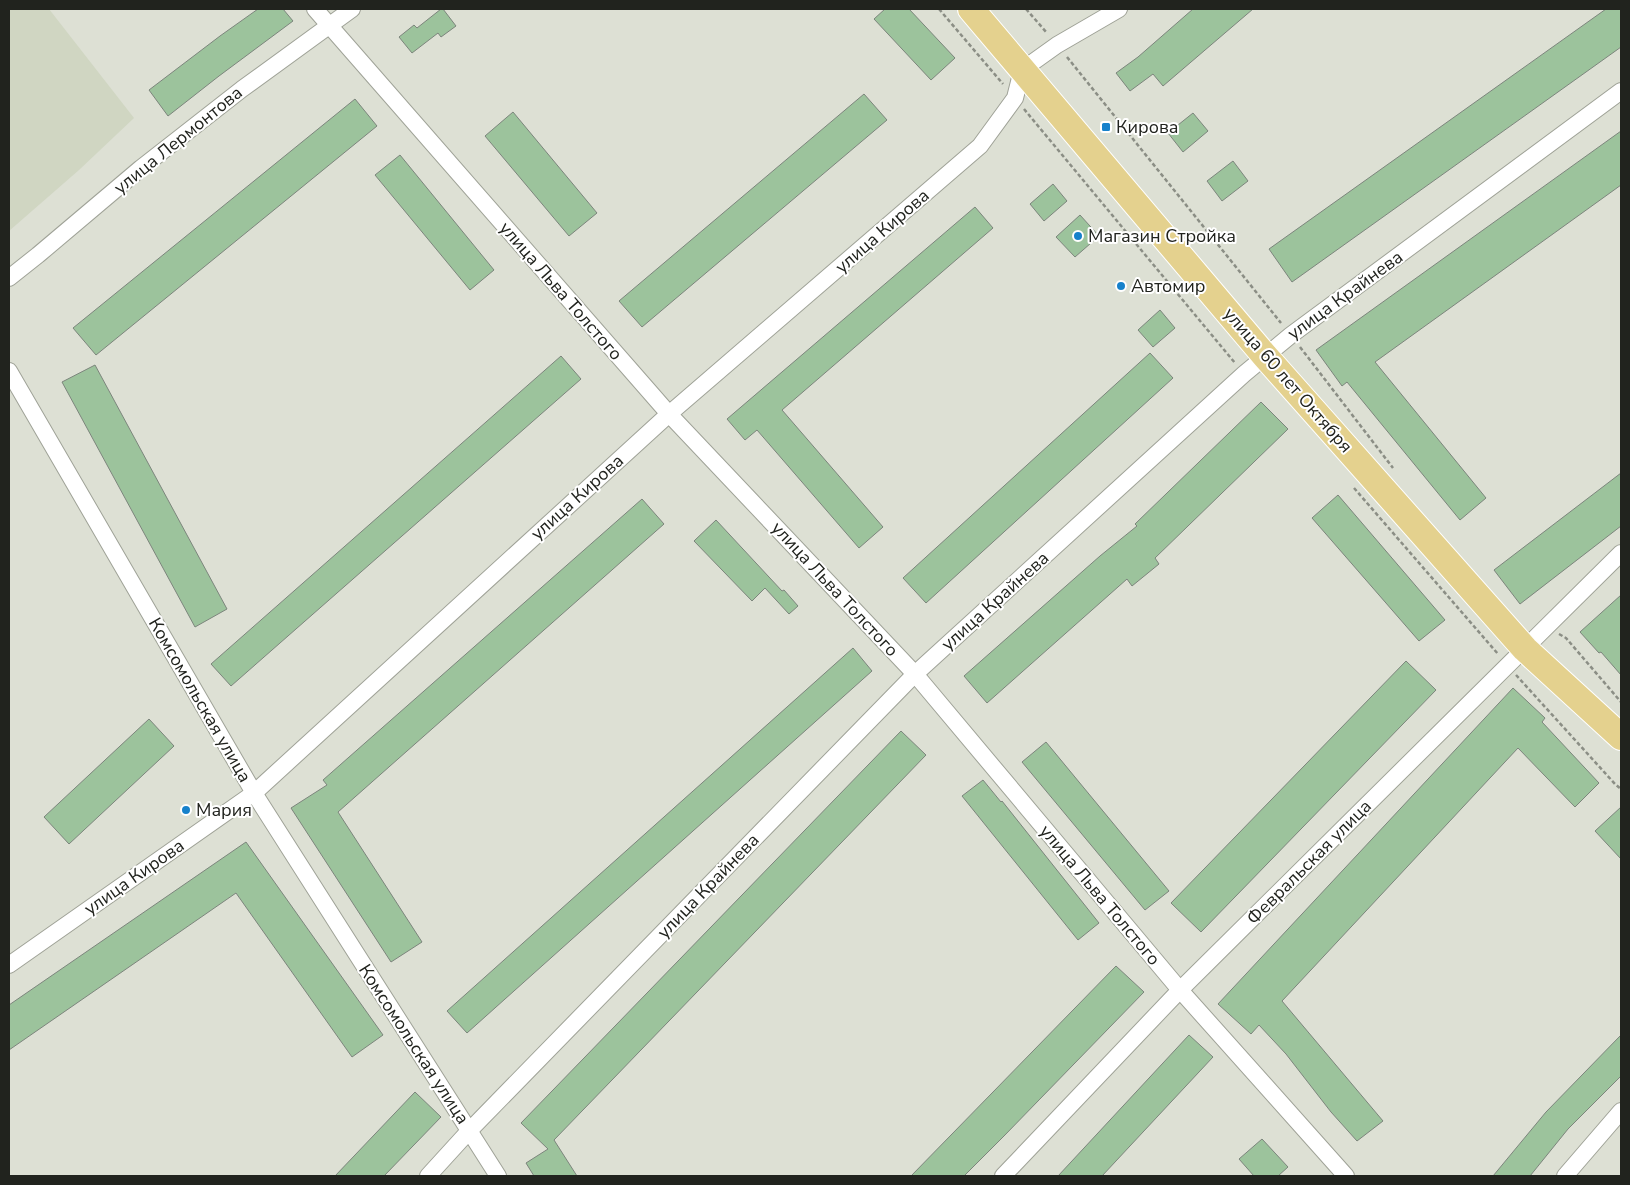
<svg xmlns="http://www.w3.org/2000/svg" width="1630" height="1185" font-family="'Nunito Sans',sans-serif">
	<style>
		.built { fill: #d0d6c2 }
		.building { fill: #9cc39c; stroke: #7c857c }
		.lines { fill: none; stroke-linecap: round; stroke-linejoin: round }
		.minor-casing { stroke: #9fa297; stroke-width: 18 }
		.primary-casing { stroke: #fff; stroke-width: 28 }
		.path { stroke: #8b8e85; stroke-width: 2.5; stroke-dasharray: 4 2.5; stroke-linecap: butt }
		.minor { stroke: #fff; stroke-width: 16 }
		.primary { stroke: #e4d18e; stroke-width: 26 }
		.poi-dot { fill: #1681cb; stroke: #fff; stroke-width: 2 }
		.labels { text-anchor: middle; stroke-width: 4; stroke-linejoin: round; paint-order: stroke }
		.poi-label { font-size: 18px; fill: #21231e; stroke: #fff; text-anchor: start }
		.street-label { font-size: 18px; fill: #21231e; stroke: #fff }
	</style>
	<rect width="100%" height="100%" fill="#dde0d4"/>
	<path class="built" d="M9 9H49L134 118 79 170 9 231Z"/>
	<g class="building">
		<path d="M258 9H283L293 21 219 76 168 116 149 90 220 36Z"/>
		<path d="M441 9H443L456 26 441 37 438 33 412 53 399 37 414 25 417 28Z"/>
		<path d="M885 9H909L955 58 931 80 874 19Z"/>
		<path d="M1193 9H1253L1163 86 1153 74 1130 91 1116 73 1138 57Z"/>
		<path d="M1606 9H1621V47L1292 282 1269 249Z"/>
		<path d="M864 94 887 120 642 327 619 301Z"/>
		<path d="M355 99 377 126 96 355 73 328Z"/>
		<path d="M513 112 597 213 569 236 485 136Z"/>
		<path d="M1193 113 1208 131 1183 152 1168 133Z"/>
		<path d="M1621 131V185L1375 362 1486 498 1460 520 1347 382 1342 386 1316 350Z"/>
		<path d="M400 155 494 270 470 290 375 175Z"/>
		<path d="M1233 161 1248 181 1222 201 1207 181Z"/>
		<path d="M1053 184 1067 201 1044 221 1030 204Z"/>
		<path d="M975 207 993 228 782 410 883 527 859 548 757 430 745 440 727 419Z"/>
		<path d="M1080 215 1099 236 1075 257 1056 237Z"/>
		<path d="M1160 310 1175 328 1153 347 1138 330Z"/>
		<path d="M1150 353 1173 378 926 603 903 578Z"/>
		<path d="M561 356 581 379 231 686 211 664Z"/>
		<path d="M95 365 227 609 195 627 62 382Z"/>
		<path d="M1261 402 1288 429 1155 558 1159 564 1132 586 1127 579 987 703 964 676 1100 556 1137 526 1135 524Z"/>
		<path d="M1621 473V526L1520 604 1494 570Z"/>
		<path d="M1338 495 1445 620 1419 641 1312 518Z"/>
		<path d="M642 499 664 524 338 812 422 942 391 962 291 808 327 785 323 780Z"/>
		<path d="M716 520 782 591 784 590 798 606 789 614 765 588 752 601 694 541Z"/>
		<path d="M1621 595V675L1601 652 1599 653 1580 632Z"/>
		<path d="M853 648 872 671 467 1033 447 1011Z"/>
		<path d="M1406 661 1436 690 1201 932 1171 903Z"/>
		<path d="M1513 688 1545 718 1542 722 1599 783 1575 807 1518 748 1282 1001 1383 1121 1357 1141 1331 1112 1286 1054 1259 1025 1251 1034 1218 1004Z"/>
		<path d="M149 719 174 746 69 844 44 817Z"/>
		<path d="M901 731 926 755 554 1140 577 1176H534L526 1163 548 1149 521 1123Z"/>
		<path d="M1046 742 1169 891 1145 910 1022 762Z"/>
		<path d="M983 780 1001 802 1002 801 1099 923 1078 940 962 796Z"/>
		<path d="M1621 807V859L1595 831Z"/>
		<path d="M246 842 383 1035 352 1057 236 893 9 1050V1005Z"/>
		<path d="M1116 966 1144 992 1004 1136 964 1176H911Z"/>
		<path d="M1189 1035 1213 1057 1171 1102 1102 1176H1058Z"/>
		<path d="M1621 1035V1076L1568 1129 1530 1176H1493L1546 1112Z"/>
		<path d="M415 1092 441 1117 384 1176H335Z"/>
		<path d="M1262 1139 1288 1167 1278 1176H1254L1239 1159Z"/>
	</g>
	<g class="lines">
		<defs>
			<g id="minor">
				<path d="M315 9 669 414 915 674 1180 990 1346 1176"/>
				<path d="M9 278 38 255 141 168 242 89 352 9"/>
				<path d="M9 371 254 793 498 1176"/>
				<path d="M9 965 254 793 669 414 980 146 1015 98 1022 70 1057 45 1119 9"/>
				<path d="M428 1176 469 1131 915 674 1244 374 1291 335 1621 91"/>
				<path d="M1003 1176 1180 990 1621 553"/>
				<path d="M1565 1176 1621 1111"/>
			</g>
			<path id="primary" d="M971 9 1265 356 1525 649 1621 737"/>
		</defs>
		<use href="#minor" class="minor-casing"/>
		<use href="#primary" class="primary-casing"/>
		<g class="path">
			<path d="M939 9 1003 84"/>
			<path d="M1026 9 1047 33"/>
			<path d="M1067 57 1281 323"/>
			<path d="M1024 109 1235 363"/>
			<path d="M1300 347 1393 468"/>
			<path d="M1354 488 1498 654"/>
			<path d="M1559 634 1566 638 1621 702"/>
			<path d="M1516 675 1615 784 1621 789"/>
		</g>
		<use href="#minor" class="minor"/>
		<use href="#primary" class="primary"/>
	</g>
	<g class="poi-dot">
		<rect x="1101" y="122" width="10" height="10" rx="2.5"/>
		<circle cx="1078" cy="236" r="5"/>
		<circle cx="1121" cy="286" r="5"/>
		<circle cx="186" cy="810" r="5"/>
	</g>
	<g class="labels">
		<g class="poi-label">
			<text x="1116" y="133">Кирова</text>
			<text x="1088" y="242">Магазин Стройка</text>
			<text x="1131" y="292">Автомир</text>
			<text x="196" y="816">Мария</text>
		</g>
		<g class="street-label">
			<text transform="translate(178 140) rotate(-39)" y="6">улица Лермонтова</text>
			<text transform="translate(882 231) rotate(-41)" y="6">улица Кирова</text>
			<text transform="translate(561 291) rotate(49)" y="6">улица Льва Толстого</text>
			<text transform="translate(1345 295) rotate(-36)" y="6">улица Крайнева</text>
			<text transform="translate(1288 380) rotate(49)" y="6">улица 60 лет Октября</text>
			<text transform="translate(577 497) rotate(-42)" y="6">улица Кирова</text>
			<text transform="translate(835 589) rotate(47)" y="6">улица Льва Толстого</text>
			<text transform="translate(995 601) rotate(-42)" y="6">улица Крайнева</text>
			<text transform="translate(200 700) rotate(60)" y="6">Комсомольская улица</text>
			<text transform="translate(1309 862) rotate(-45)" y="6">Февральская улица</text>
			<text transform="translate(134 877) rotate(-35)" y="6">улица Кирова</text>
			<text transform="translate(708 886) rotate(-46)" y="6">улица Крайнева</text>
			<text transform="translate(1100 895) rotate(50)" y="6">улица Льва Толстого</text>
			<text transform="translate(414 1044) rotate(57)" y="6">Комсомольская улица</text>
		</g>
	</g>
	<rect width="1630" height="1185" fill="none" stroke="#21231e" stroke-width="20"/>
</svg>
